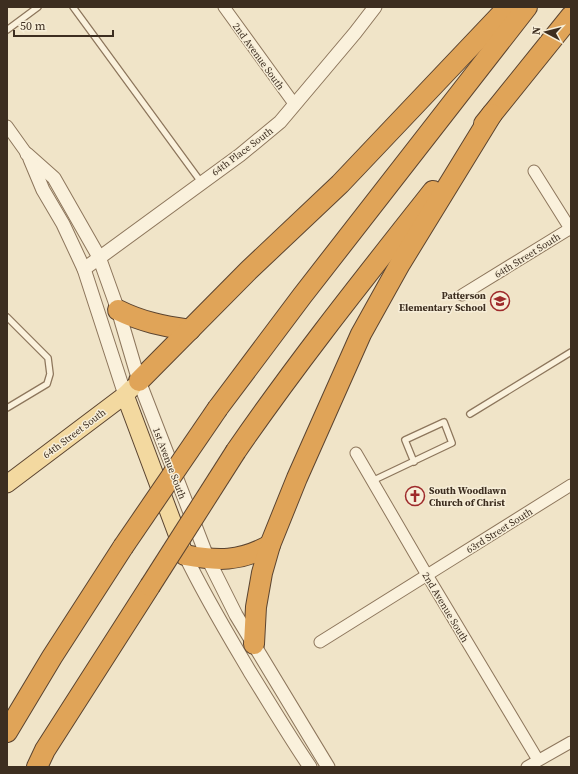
<svg xmlns="http://www.w3.org/2000/svg" width="578" height="774" font-family="'Source Serif 4',serif">
	<style>
		.lines { fill: none; stroke-linecap: round; stroke-linejoin: round }
		.service-casing { stroke: #8d765c; stroke-width: 8 }
		.minor-casing { stroke: #8d765c; stroke-width: 13 }
		.tertiary-casing { stroke: #8d765c; stroke-width: 15 }
		.primary-casing { stroke: #5b4430; stroke-width: 19 }
		.motorway-casing { stroke: #5b4430; stroke-width: 22 }
		.service { stroke: #faf1dc; stroke-width: 5.5 }
		.minor { stroke: #faf1dc; stroke-width: 11 }
		.tertiary { stroke: #faf1dc; stroke-width: 13 }
		.primary { stroke: #f3d9a0; stroke-width: 17 }
		.motorway { stroke: #e0a458; stroke-width: 20 }
		.motorway-bridge-casing { stroke: #5b4430; stroke-width: 22; stroke-linecap: butt }
		.motorway-bridge { stroke: #e0a458; stroke-width: 20 }
		.labels { text-anchor: middle; stroke-width: 3; stroke-linejoin: round; paint-order: stroke }
		.street-label { font-size: 10px; fill: #3d2e20; stroke: #f7eed8 }
		.poi-label { font-size: 10px; font-weight: bold; fill: #3d2e20; stroke: #f7eed8; text-anchor: end }
	</style>
	<rect width="100%" height="100%" fill="#f0e4c8"/>
	<g class="lines">
		<defs>
			<g id="service">
				<path d="M73 7 201 182"/>
				<path d="M7 30 38 7"/>
				<path d="M7 317 48 358 50 374 47 384 7 408"/>
				<path d="M470 414 571 352"/>
				<path d="M372 481 452 443 444 422 405 440 414 462"/>
			</g>
			<g id="minor">
				<path d="M224 7 295 105"/>
				<path d="M7 126 27 154"/>
				<path d="M534 171 571 230"/>
				<path d="M462 295 571 228"/>
				<path d="M356 453 427 575 538 760"/>
				<path d="M320 642 571 485"/>
				<path d="M527 767 571 742"/>
			</g>
			<g id="tertiary">
				<path d="M27 154 54 178 99 257 118 310 139 381 208 559 236 615 328 767"/>
				<path d="M30 159 43 190 63 224 84 269 125 395"/>
				<path d="M84 269 240 155 280 122 355 33 375 7"/>
				<path d="M185 555C204 595 227 633 250 672 270 704 289 736 310 767"/>
			</g>
			<g id="primary">
				<path d="M125 395 183 550"/>
				<path d="M7 484 125 395 132 388"/>
			</g>
			<g id="motorway">
				<path d="M484 124 571 16"/>
				<path d="M118 310C142 322 163 326 190 330"/>
				<path d="M139 381 249 270 340 184 508 7"/>
				<path d="M218 408 302 296 527 7"/>
				<path d="M236 451C298 361 366 276 433 191"/>
				<path d="M185 555C217 561 240 562 270 545"/>
				<path d="M254 644 256 607 262 573 270 545 297 478 361 334 400 264 492 114"/>
				<path d="M7 732 52 657 123 547"/>
				<path d="M37 767 45 750 150 586"/>
			</g>
		</defs>
		<use href="#service" class="service-casing"/>
		<use href="#minor" class="minor-casing"/>
		<use href="#tertiary" class="tertiary-casing"/>
		<use href="#primary" class="primary-casing"/>
		<use href="#motorway" class="motorway-casing"/>
		<use href="#service" class="service"/>
		<use href="#minor" class="minor"/>
		<use href="#tertiary" class="tertiary"/>
		<use href="#primary" class="primary"/>
		<use href="#motorway" class="motorway"/>
		<defs>
			<g id="motorway-bridge">
				<path d="M123 547 218 408"/>
				<path d="M150 586 236 451"/>
			</g>
		</defs>
		<use href="#motorway-bridge" class="motorway-bridge-casing"/>
		<use href="#motorway-bridge" class="motorway-bridge"/>
	</g>
	<defs>
		<symbol id="school-ring" viewBox="-11 -11 22 22"><circle r="9.5" fill="#f7eed8" stroke="#9e2a2b" stroke-width="1.5"/><path d="M0-5L7-2L0 1L-7-2ZM-4 1L0 2.5L4 1V4Q0 6-4 4Z" fill="#9e2a2b"/></symbol>
		<symbol id="church-ring" viewBox="-11 -11 22 22"><circle r="9.5" fill="#f7eed8" stroke="#9e2a2b" stroke-width="1.5"/><path d="M-1.2-6h2.4v3.5h3.3v2.4h-3.3V6h-2.4V-.1h-3.3v-2.4h3.3Z" fill="#9e2a2b"/></symbol>
	</defs>
	<g fill-rule="evenodd">
		<use href="#school-ring" x="489" y="290" width="22" height="22"/>
		<use href="#church-ring" x="404" y="485" width="22" height="22"/>
	</g>
	<g class="labels">
		<g class="street-label">
			<text transform="translate(259 56) rotate(54)" y="4">2nd Avenue South</text>
			<text transform="translate(242 151) rotate(-37)" y="4">64th Place South</text>
			<text transform="translate(527 255) rotate(-32)" y="4">64th Street South</text>
			<text transform="translate(74 433) rotate(-37)" y="4">64th Street South</text>
			<text transform="translate(170 463) rotate(69)" y="4">1st Avenue South</text>
			<text transform="translate(499 530) rotate(-32)" y="4">63rd Street South</text>
			<text transform="translate(446 607) rotate(59)" y="4">2nd Avenue South</text>
		</g>
		<g class="poi-label">
			<text x="486" y="299">Patterson<tspan x="486" dy="12">Elementary School</tspan></text>
			<text x="429" y="494" text-anchor="start">South Woodlawn<tspan x="429" dy="12">Church of Christ</tspan></text>
		</g>
	</g>
	<rect width="578" height="774" fill="none" stroke="#3d2e20" stroke-width="16"/>
	<g transform="translate(546 32) rotate(277)" stroke="#f7eed8" stroke-width="3" paint-order="stroke">
	<path d="M0-3L7 15L0 10L-7 15Z" fill="#3d2e20"/>
	<text y="-6" font-size="11" font-weight="bold" text-anchor="middle" fill="#3d2e20">N</text>
	</g>
	<path d="M14 30v6h99v-6" fill="none" stroke="#3d2e20" stroke-width="2"/>
	<text x="20" y="30" font-size="12" fill="#3d2e20" stroke="#f7eed8" stroke-width="3" paint-order="stroke">50 m</text>
</svg>
